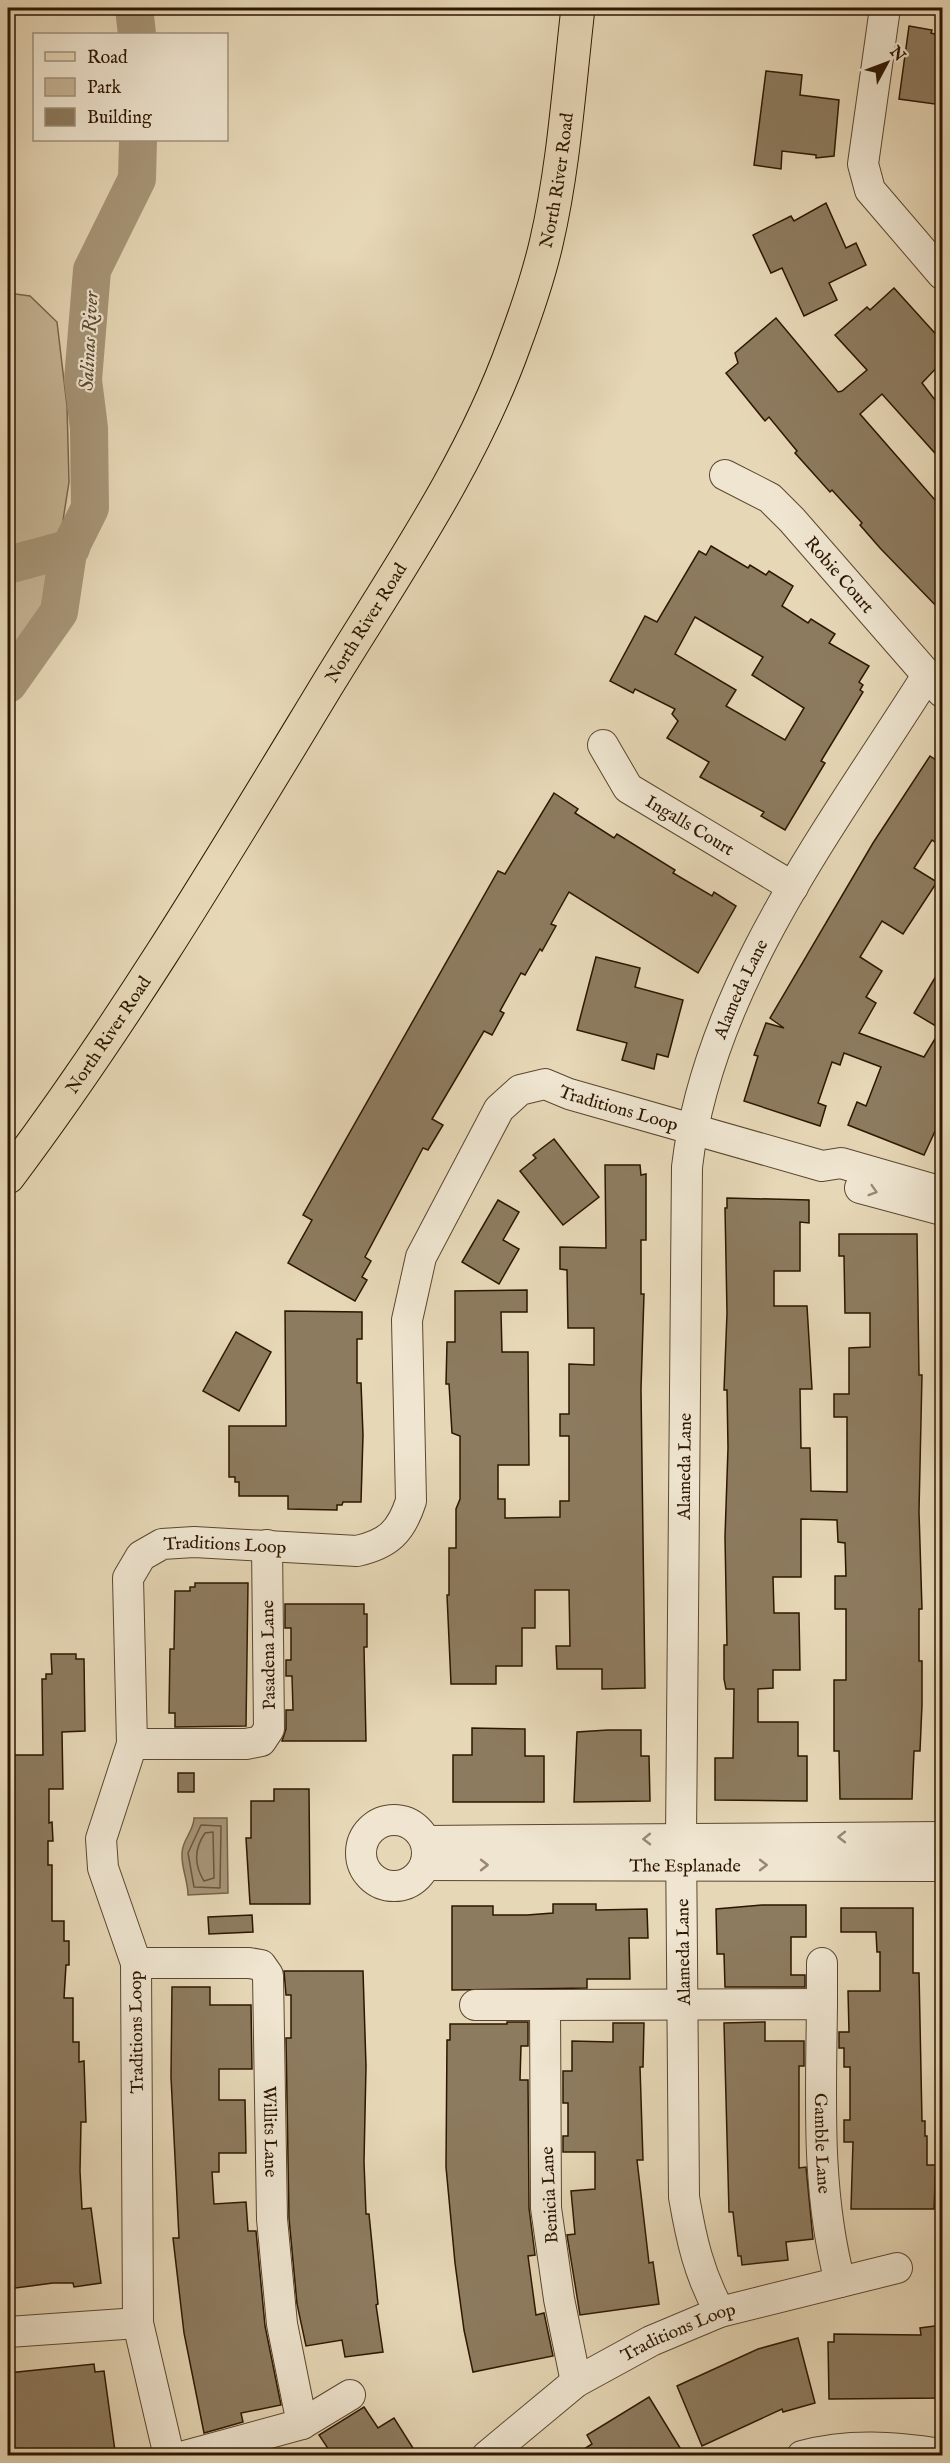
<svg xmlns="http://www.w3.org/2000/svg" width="950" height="2463" font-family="'IM FELL English',serif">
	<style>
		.green { fill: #c7b697; stroke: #7a664c; stroke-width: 1.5 }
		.water { fill: #a79678; stroke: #766348; stroke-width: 1.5 }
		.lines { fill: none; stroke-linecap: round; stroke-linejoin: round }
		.shore { stroke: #6a563c; stroke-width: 1.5 }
		.river { stroke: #a79678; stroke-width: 38 }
		.building { fill: #8d7b5f; stroke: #2d1701; stroke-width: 1.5; fill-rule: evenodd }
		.minor-casing { stroke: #5b472e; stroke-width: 32 }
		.major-casing { stroke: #2d1701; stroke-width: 35 }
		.minor { stroke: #efe5d0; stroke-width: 30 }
		.major { stroke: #e6d7b6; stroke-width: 33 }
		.oneway { stroke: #988873 }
		.labels { text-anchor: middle; stroke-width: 4.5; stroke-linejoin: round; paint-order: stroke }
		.street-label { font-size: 18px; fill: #2d1701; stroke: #efe5d0 }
		.water-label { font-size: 20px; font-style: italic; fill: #5e4a31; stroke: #efe5d0 }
	</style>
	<rect width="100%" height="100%" fill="#e6d7b6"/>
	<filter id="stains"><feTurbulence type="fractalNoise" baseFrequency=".00333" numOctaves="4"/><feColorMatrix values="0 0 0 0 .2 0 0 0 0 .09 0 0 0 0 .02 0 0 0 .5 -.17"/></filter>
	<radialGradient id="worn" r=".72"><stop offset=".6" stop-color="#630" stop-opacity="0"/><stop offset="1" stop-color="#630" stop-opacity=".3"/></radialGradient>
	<path class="green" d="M8 293 30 296 57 322 67 406 69 482 49 610 8 671Z"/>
	<path class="water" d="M194 1818H227L228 1893 188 1895C188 1880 181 1868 182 1853 182 1840 194 1831 194 1818Z"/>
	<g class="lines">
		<g class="shore">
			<path d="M201 1825 221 1826 220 1888 194 1887 188 1853Z"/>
			<path d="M213 1832 214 1878 204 1881C194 1865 194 1849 205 1833Z"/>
		</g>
		<g class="river">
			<path d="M134 8 137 34"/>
			<path d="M8 565 71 548"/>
			<path d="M8 684 59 612 68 552 90 508 89 428 83 380 92 270 137 179 138 140"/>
		</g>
	</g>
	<g class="building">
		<path d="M909 26 932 30 931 33 942 36V105L899 99Z"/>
		<path d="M766 71 802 75 800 95 839 100 834 156 816 158V155L782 151 781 169 754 165Z"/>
		<path d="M826 203 846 248 856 243 866 265 829 283 837 300 804 316 782 268 771 273 753 235 791 216 794 221Z"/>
		<path d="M894 288 942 341V362L922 383 942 409V461L882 394 860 414 942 508V612L880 548 860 525 862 523 832 490 830 492 795 453 797 451 769 417 765 421 726 373 738 363 735 353 776 318 838 392 842 391 867 370 835 335 867 307 870 310Z"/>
		<path d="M711 546 748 568 750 565 766 575 769 571 793 586 782 606 808 623 811 619 835 634 829 643 869 666 859 682 863 685 860 690 863 692 821 761 825 763 785 830 761 816 764 812 700 777 709 762 667 738 678 721 672 714 675 709 635 689 633 693 610 681 645 616 657 622 699 551 706 555ZM695 617 763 657 752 675 804 708 785 740 726 706 736 690 675 654Z"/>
		<path d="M930 756 942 764V847L932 840 914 868 937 882 903 934 882 921 860 957 882 971 866 997 876 1003 859 1033 924 1057 941 1029 914 1013 942 966V1116L924 1155 848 1125 857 1102 866 1106 881 1067 844 1053 840 1065 832 1062 818 1103 826 1106 820 1126 744 1101 758 1056 754 1055 766 1023 784 1028 770 1018 873 843Z"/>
		<path d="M554 793 578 809 575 813 614 838 617 834 675 870 673 873 712 896 714 892 736 906 698 973 569 892 551 924 556 926 542 951 540 949 525 975 521 973 500 1011 504 1013 492 1035 484 1031 432 1119 443 1125 428 1150 423 1148 365 1257 371 1261 362 1277 367 1280 355 1301 288 1263 312 1220 303 1215 498 871 505 874Z"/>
		<path d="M596 957 640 968 635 987 683 1000 668 1057 657 1054 654 1069 622 1060 627 1043 577 1030Z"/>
		<path d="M554 1139 599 1197 563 1225 520 1171 536 1158 533 1155Z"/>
		<path d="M605 1165H640L641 1175 646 1174V1240H641V1294H644L641 1389 645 1688 602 1689V1669H557L556 1646H570L569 1590H535V1628H522V1666H496V1684H451L447 1595H449V1548H456V1509L460 1499V1436L452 1433 449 1384H446L447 1342H455V1291L527 1290V1312H501L502 1352H528L529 1465H498V1499H505V1518L560 1517V1501H569V1436H560V1414H569V1364L594 1365V1328H568L567 1270 560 1269V1247L606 1248Z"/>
		<path d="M727 1198 809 1200V1223L800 1222V1271H774V1306H807L812 1389H800L801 1448H810L811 1491 847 1492V1417H834V1394H849V1348L870 1347V1313H845L844 1256H839V1234H917L919 1375H922L919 1512 922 1609H919V1661H922V1705L920 1751H914L912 1799H840L839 1751H834V1680H846V1609H835V1576H846L845 1543 838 1542 837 1520 801 1519V1577H773L774 1613H799L800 1670H773V1688L758 1689V1722H798V1756H807V1801L715 1800V1758H733L734 1689H726L724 1679V1645H727L725 1537 728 1448 727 1390H724L727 1313 725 1208H727Z"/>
		<path d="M498 1200 519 1212 503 1240 519 1249 499 1284 462 1262Z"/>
		<path d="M285 1311 362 1312V1339H357V1383H361L363 1435 361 1502H343L342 1505H337V1510L288 1509V1496H239V1482H235V1477H229V1426H286Z"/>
		<path d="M236 1332 271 1352 239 1411 203 1391Z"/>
		<path d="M195 1583H248L246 1726 175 1727V1713H169L170 1649H174L175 1591H190V1587H195Z"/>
		<path d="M285 1604H364V1614H367V1647H364L366 1741H282L286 1729V1710H293L292 1676H286V1660H291V1628H285Z"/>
		<path d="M51 1654H76V1659H84L85 1731 62 1732 63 1789H49V1823L52 1822 53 1841H48V1865H52V1921H64V1941H69V1965H66L64 1998H73V2042H79V2062L84 2061 86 2122H81L80 2171 82 2209 91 2208 101 2283 74 2287 73 2283H53L8 2289V2214L11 2213 8 2152 10 2151 8 1755H43L42 1679H46V1674H52Z"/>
		<path d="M472 1728 525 1729V1756H544V1802H453V1755H472Z"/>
		<path d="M608 1730H641V1756H649L650 1801 574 1802 577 1732Z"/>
		<rect x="178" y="1773" width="16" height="19"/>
		<path d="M274 1789H309L310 1904H250L246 1838H251V1801H274Z"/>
		<path d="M553 1904H596V1910L647 1909 648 1938H629L630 1979H587V1988L452 1990V1906H493V1915H527L553 1913Z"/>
		<path d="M762 1905H806V1937H791V1975H805V1987H725L724 1954H717L716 1909Z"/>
		<path d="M841 1908H913V1973H919L922 2121H925V2136H927V2165H936L934 2209H851L853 2142H844V2120H850V2067H844V2048H839V2032H849L848 1991H880V1952H877L876 1932H841Z"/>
		<path d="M252 1915 253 1932 209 1934 208 1917Z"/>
		<path d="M284 1971H363L366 2066 364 2162 366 2214H369L378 2304 376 2305 383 2352 345 2357 342 2340 306 2346 297 2304 289 2218 286 2038H291V1995H286Z"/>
		<path d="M172 1987H210V2005H251L252 2069H219V2100H245L246 2153H219V2172H212L214 2204 246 2202 248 2231H256L265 2326 281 2405 241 2413 243 2422 204 2433 184 2333 173 2238H179L171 2077Z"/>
		<path d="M507 2022H528V2046H521L520 2080H528L529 2208 535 2255 528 2256 536 2315 544 2313 553 2356 473 2372 464 2330 455 2263 446 2167 447 2040H450V2024H507Z"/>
		<path d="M765 2022V2041H804V2066H799V2168L806 2167 813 2239 786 2242 788 2260 742 2265 741 2256H738L733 2212H729L724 2023Z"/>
		<path d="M613 2023H644L643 2067H640L643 2160H637L649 2263 653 2262 659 2304 580 2315 567 2235 575 2234 571 2191 595 2189V2152H563V2136H568V2103H563V2071H572V2041L613 2042Z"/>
		<path d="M942 2325V2398L829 2399 828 2342H834V2334L921 2335 920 2328Z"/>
		<path d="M798 2338 815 2403 783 2412 782 2409 702 2446 677 2386 758 2349Z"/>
		<path d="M94 2364 95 2372 104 2371 115 2451 65 2456H8V2373Z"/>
		<path d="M649 2397 685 2456H573L592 2444 587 2435Z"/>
		<path d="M364 2407 378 2428 394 2418 418 2456H333L319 2435Z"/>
	</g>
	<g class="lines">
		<defs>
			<g id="minor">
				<path d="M885 8 863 164 870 190 942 274"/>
				<path id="s1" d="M725 475 770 498 792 520 942 692"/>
				<path id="s2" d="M603 745 628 788 793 887"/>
				<path d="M860 1188 942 1210"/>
				<path d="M132 1744H246L261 1741 269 1729 267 1545"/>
				<circle cx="394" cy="1853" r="33"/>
				<path d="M426 1841 942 1837"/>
				<path id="s3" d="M425 1865 942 1866"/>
				<path id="s4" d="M136 1963H249L261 1965 268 1975 272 2219 282 2324 302 2424 185 2456"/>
				<path d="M822 1963V2004"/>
				<path d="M475 2005H545"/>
				<path id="s5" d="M720 2312C699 2275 691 2238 684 2197L681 1838 687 1167C708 986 833 825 928 674"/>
				<path d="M8 2332 138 2323"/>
				<path id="s6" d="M576 2382 559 2299 546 2208 545 2005 822 2004C821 2098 816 2190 840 2282"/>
				<path d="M302 2424 350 2395"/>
				<path id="s7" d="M169 2456 138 2323 136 1963 103 1868 101 1839 132 1744 128 1578 141 1556 162 1544 194 1542 357 1551C388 1544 401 1532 411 1501L407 1320 421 1257 499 1109 520 1090 545 1084 569 1094 822 1166 841 1163 942 1192"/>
				<path id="s8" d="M487 2456 576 2382 651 2341 720 2312 897 2268"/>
				<path d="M802 2456C850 2443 894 2447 942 2454"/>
			</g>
			<g id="major">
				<path id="s9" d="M8 1177C126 1020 227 850 329 682 395 574 471 465 514 345 526 313 538 278 546 244 564 167 569 86 578 8"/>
			</g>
		</defs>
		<use href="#minor" class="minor-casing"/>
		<use href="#major" class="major-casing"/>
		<use href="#minor" class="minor"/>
		<use href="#major" class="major"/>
	</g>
	<defs><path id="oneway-chevron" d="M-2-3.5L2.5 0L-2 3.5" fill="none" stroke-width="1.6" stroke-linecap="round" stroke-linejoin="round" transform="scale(1.5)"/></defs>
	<g class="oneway">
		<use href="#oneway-chevron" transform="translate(873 1191) rotate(17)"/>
		<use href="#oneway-chevron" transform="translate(842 1837) rotate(180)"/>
		<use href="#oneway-chevron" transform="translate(647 1839) rotate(179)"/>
		<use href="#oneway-chevron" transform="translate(484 1865)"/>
		<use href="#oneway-chevron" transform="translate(763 1865)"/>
	</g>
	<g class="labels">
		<g class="street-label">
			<text dy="6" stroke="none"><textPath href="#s9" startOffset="1146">North River Road</textPath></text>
			<text dy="6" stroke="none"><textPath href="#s1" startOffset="154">Robie Court</textPath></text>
			<text dy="6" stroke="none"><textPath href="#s9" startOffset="660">North River Road</textPath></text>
			<text dy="6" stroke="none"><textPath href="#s2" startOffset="122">Ingalls Court</textPath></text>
			<text dy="6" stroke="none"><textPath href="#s5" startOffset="1338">Alameda Lane</textPath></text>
			<text dy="6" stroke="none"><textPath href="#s9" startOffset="174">North River Road</textPath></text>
			<text dy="6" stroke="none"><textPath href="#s7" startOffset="1760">Traditions Loop</textPath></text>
			<text dy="6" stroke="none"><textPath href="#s5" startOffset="852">Alameda Lane</textPath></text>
			<text dy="6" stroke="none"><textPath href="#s7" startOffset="1005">Traditions Loop</textPath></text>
			<text transform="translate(268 1655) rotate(-91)" y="6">Pasadena Lane</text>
			<text dy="6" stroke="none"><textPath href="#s3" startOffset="260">The Esplanade</textPath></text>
			<text transform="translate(683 1952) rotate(-91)" y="6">Alameda Lane</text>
			<text transform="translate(136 2032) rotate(-91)" y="6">Traditions Loop</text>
			<text dy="6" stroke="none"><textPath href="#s4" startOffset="294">Willits Lane</textPath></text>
			<text dy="6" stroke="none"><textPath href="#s6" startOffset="796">Gamble Lane</textPath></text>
			<text transform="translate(549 2195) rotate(-93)" y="6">Benicia Lane</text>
			<text dy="6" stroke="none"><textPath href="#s8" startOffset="230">Traditions Loop</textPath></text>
		</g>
		<g class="water-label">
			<text transform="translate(88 341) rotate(-87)" y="7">Salinas River</text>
		</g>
	</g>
	<rect width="950" height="2463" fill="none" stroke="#e6d7b6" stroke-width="30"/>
	<rect x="9" y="9" width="932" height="2445" fill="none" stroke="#2d1701" stroke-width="3"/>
	<rect x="15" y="15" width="920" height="2433" fill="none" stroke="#2d1701" stroke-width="1.5"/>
	<rect x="33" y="33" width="195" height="108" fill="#efe5d0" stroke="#a1937d" stroke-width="1.5"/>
	<rect x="45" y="52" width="30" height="9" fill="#e6d7b6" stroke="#a1937d" stroke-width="1.5"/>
	<text x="87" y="63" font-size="18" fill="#2d1701">Road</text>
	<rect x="45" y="78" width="30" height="18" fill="#c7b697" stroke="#a1937d" stroke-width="1.5"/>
	<text x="87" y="93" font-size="18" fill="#2d1701">Park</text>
	<rect x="45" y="108" width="30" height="18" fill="#8d7b5f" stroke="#a1937d" stroke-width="1.5"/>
	<text x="87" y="123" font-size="18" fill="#2d1701">Building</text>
	<g transform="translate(887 63) rotate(49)" stroke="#efe5d0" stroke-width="4.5" paint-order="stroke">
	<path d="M0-4.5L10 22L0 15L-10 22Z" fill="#2d1701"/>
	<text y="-9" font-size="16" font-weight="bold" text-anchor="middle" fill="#2d1701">N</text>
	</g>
	<rect width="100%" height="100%" filter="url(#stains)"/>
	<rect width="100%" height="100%" fill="url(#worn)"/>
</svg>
